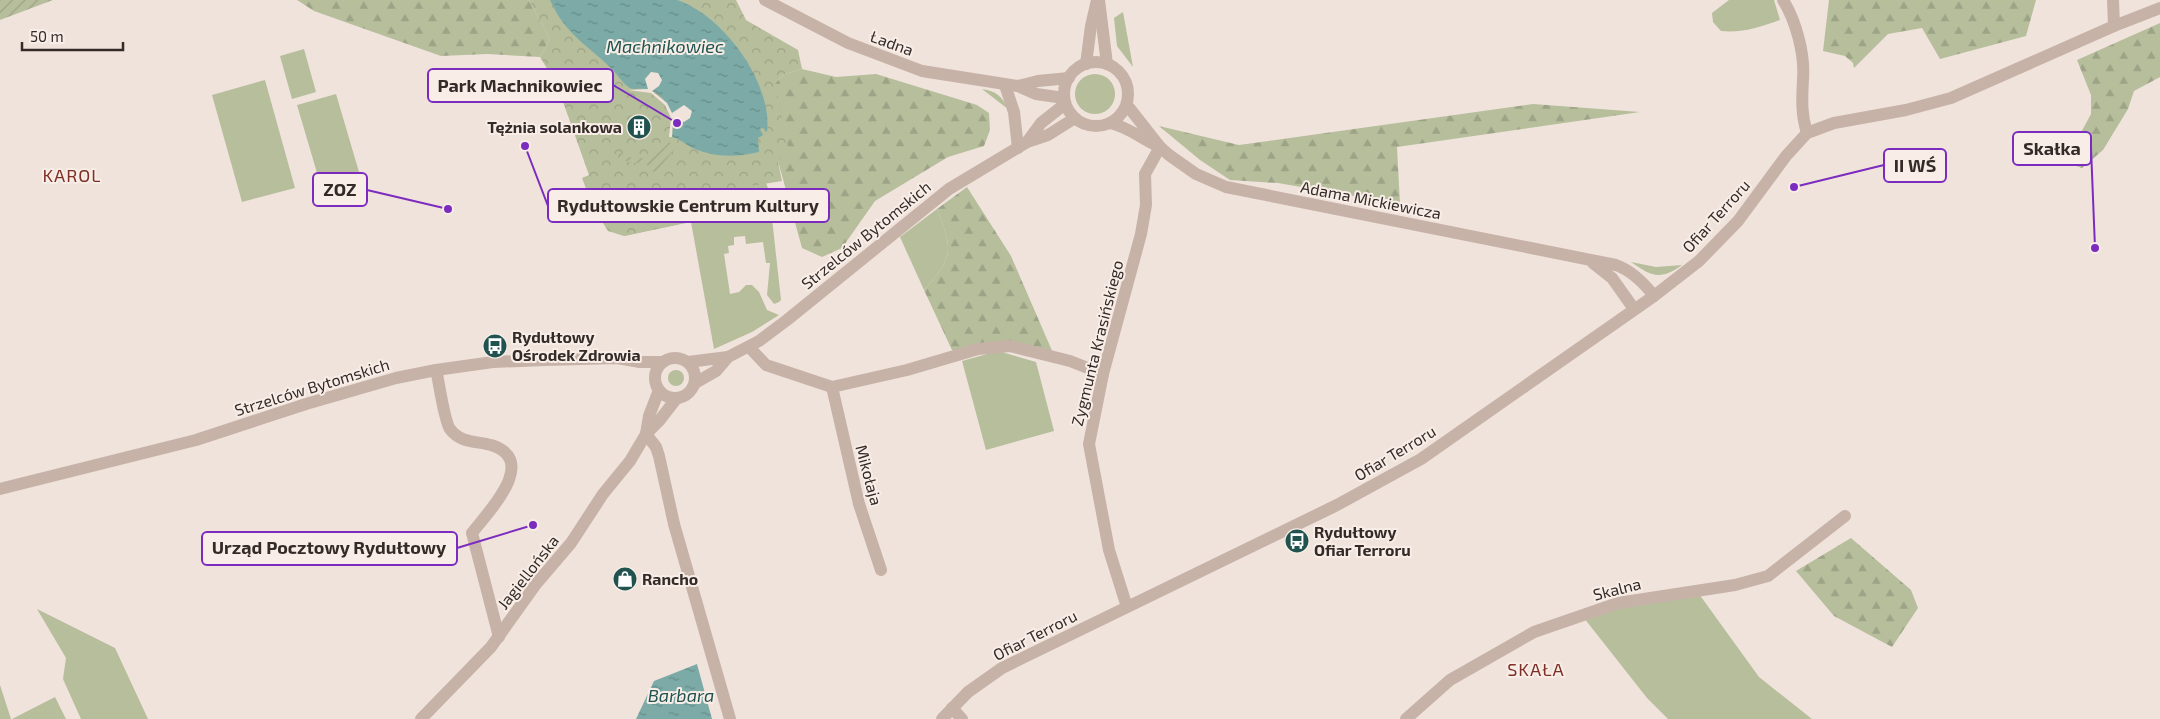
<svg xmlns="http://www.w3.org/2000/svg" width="2160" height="719" font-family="'Exo 2',sans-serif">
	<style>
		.grass { fill: #b6be9c }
		.forest { fill: url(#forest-firs) }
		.park { fill: url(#park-crowns) }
		.garden { fill: url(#garden-furrows) }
		.water { fill: url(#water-ripples) }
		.pier { fill: #f0e3db }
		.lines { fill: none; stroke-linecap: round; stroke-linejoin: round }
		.minor { stroke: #c7b2a8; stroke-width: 12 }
		.tertiary { stroke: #c7b2a8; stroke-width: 12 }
		.labels { text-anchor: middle; stroke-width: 4; stroke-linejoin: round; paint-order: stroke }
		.street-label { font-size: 16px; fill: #342a27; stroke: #f8eee7 }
		.poi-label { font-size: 16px; font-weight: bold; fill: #342a27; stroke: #f8eee7; text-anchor: start }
		.water-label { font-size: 18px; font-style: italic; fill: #205350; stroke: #f8eee7 }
		.neighbourhood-label { font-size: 18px; letter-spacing: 1px; fill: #7e3026; stroke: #f8eee7 }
		.leader { fill: none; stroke: #7b2cbf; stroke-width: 2 }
		.callout-dot { fill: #7b2cbf; stroke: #f8eee7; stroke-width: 2 }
		.callout { fill: #f8eee7; stroke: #7b2cbf; stroke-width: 2 }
		.callout-label { font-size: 18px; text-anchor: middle; font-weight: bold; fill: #342a27 }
	</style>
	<defs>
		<pattern id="forest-firs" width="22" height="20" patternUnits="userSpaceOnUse" patternTransform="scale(1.25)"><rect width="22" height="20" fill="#b6be9c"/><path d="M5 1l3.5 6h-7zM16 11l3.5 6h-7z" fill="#9da386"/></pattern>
		<pattern id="park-crowns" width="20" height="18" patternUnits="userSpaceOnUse" patternTransform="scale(1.25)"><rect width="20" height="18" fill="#b6be9c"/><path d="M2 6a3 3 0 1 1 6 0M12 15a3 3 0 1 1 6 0" fill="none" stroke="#9da386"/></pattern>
		<pattern id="garden-furrows" width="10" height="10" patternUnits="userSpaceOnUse" patternTransform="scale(1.25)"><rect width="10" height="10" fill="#b6be9c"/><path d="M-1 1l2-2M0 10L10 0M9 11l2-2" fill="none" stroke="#9da386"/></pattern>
		<pattern id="water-ripples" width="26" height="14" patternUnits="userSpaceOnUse" patternTransform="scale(1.25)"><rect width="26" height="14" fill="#7caba7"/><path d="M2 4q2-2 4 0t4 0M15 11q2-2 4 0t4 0" fill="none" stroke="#668b88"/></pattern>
	</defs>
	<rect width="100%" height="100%" fill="#f0e3db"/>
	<g class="grass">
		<path d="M1729 0H1774L1780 20C1760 27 1743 33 1721 31L1713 22 1712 13Z"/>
		<path d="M1123 12 1133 67 1117 46 1114 18Z"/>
		<path d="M304 49 316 92 292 99 280 56Z"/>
		<circle cx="1095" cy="94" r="20"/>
		<path d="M265 80 295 188 242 202 212 95Z"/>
		<path d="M982 89C996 91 1002 96 1008 109Z"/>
		<path d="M336 94 359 172 320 183 297 105Z"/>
		<path d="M759 163 769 191 781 300 779 302 774 304 767 295 770 263H766L763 242 746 244 745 236 734 237V245L728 246 729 253 724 254 730 294 739 292 746 285H752L759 292 767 310 779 315 752 332 714 349 691 222 624 236Z"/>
		<path d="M937 209C953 250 954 257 924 290L900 237Z"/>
		<path d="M1631 262 1656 267 1682 265C1660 281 1651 276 1631 262Z"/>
		<path d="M998 351 1036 362 1054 431 986 450 962 361Z"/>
		<circle cx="676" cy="378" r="8"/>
		<path d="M1699 594 1759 677 1812 719H1668L1647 698 1584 618 1620 607Z"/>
		<path d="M37 609 115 648 148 719H81L63 679 66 658Z"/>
		<path d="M0 685 11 719H0Z"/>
		<path d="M55 697 66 719H12Z"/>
	</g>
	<g class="forest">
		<path d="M297 0H529L550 39 540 57 487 54 441 56 314 11Z"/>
		<path d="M1829 0H2036L2026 36 1940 59 1922 28 1888 34 1854 68 1853 63 1845 56 1823 51Z"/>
		<path d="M2160 23V77L2134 91 2128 109 2103 150 2082 168 2065 162 2091 114V95L2077 60Z"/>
		<path d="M802 69 836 77 876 74 977 105 989 113 990 130 984 146 948 157 875 201 842 248 822 257 802 248 778 161 775 83 785 74Z"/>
		<path d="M1533 104 1640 112 1397 147 1400 204 1278 183 1230 180 1200 160 1159 126 1239 145Z"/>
		<path d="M967 187 1011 256 1053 353 1015 343 957 352 952 350 924 290C954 257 953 250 937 209Z"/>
		<path d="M1851 538 1911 590 1918 608 1892 647 1834 616 1796 571Z"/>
	</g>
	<path class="park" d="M529 0H736L746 20 798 50 802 69 785 74 775 83 788 147 778 161 782 181 712 192 711 217 624 236 608 231 594 209 582 178 589 175 557 85 540 57 550 39Z"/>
	<g class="garden">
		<path d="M0 0H53L0 20Z"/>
		<path d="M669 142 675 149 655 173 645 163H632L618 158V152C636 163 656 159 669 142Z"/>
	</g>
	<g class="water">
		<path d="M550 0C581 0 611 0 642 0 652 0 667 0 677 0 723 15 773 83 767 132L763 128 760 129 763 135 758 138 759 152C737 157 715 158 693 148 686 145 679 138 672 137 675 117 668 93 645 89 641 88 634 90 630 88 623 84 617 74 611 68 585 43 566 35 550 0Z"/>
		<path d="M697 664 712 719H636L654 681Z"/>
	</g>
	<path class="pier" d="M651 72 658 73 662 80 659 86 652 91 667 103 672 113 684 105 692 111 690 118 684 122 673 118 672 137H669L671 118 665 105 651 93 628 90 648 89 645 79Z"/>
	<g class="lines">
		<g class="minor">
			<path d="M765 0 848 43 922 71 1018 86 1036 94 1064 98"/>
			<path d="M1099 0 1107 64"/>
			<path d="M1783 0C1796 21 1805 54 1803 79 1802 99 1801 114 1807 133"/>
			<path d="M2114 26 2160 8"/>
			<circle cx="1096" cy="94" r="32"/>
			<path d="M1086 64 1091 26 1097 0"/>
			<path d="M1005 85 1014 112 1018 148"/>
			<path d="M1018 86 1038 81 1069 78"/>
			<path d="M1127 105 1160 147 1169 155 1196 174 1226 187 1616 265C1632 271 1644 283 1654 296"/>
			<path d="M1110 123C1129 127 1143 140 1160 147"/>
			<path d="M1027 142 1041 123 1065 104"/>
			<path d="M1593 263 1612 278 1634 309"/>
			<path d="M749 347 766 365 832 387 907 370 978 349 1010 346 1070 361 1103 374"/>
			<circle cx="675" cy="378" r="20"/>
			<path d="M688 362 728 357"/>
			<path d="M436 370C439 381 444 421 450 429 460 443 476 441 491 445 540 460 488 512 472 533L499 637"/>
			<path d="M695 383 716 371 728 357 759 341 787 320 949 189 1027 142 1048 135 1075 118"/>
			<path d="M832 387 859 504 881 570"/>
			<path d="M646 434 656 447 659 456 674 524 730 719"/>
			<path d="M646 434 649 416 659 390"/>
			<path d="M0 489 196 440 306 404 396 378 436 370 493 362 546 360 617 358 640 362H663"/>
			<path d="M1127 607 1109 550 1089 444 1103 374 1141 234 1146 205 1145 174 1160 147"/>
			<path d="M952 708 962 719"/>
			<path d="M421 719 491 647 536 584 571 543 603 494 630 461 646 434 659 421 676 399"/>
			<path d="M1406 719 1450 680 1534 632 1618 603 1735 585 1768 576 1845 516"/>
		</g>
		<path class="tertiary" d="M942 719 968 692 1002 668 1337 505 1421 459 1654 296 1699 261 1738 221 1786 156 1807 133 1834 123 1906 110 1951 98 2114 26 2113 0"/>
	</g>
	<defs>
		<symbol id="building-disc" viewBox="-11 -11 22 22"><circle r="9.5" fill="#205350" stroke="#f8eee7"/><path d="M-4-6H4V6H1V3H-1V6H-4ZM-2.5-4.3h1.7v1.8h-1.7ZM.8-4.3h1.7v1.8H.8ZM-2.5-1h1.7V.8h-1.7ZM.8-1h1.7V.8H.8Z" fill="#fff"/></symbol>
		<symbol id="bus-disc" viewBox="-11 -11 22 22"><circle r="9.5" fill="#205350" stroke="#f8eee7"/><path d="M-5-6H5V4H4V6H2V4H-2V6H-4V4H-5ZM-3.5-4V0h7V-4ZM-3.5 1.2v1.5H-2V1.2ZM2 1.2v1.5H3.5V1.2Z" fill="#fff"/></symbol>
		<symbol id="shop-disc" viewBox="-11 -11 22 22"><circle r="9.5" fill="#205350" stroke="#f8eee7"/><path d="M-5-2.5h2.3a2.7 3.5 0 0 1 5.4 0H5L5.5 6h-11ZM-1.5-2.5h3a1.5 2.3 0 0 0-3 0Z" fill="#fff"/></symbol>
	</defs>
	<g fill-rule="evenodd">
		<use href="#building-disc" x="625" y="113" width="28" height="28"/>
		<use href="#bus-disc" x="481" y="332" width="28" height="28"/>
		<use href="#bus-disc" x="1283" y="527" width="28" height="28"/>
		<use href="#shop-disc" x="611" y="565" width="28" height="28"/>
	</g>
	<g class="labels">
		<g class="street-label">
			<text transform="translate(892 43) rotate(20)" y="6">Ładna</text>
			<text transform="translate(1371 200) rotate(11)" y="6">Adama Mickiewicza</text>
			<text transform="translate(1716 216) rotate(-48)" y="6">Ofiar Terroru</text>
			<text transform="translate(866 235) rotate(-39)" y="6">Strzelców Bytomskich</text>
			<text transform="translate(1097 343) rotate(-76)" y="6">Zygmunta Krasińskiego</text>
			<text transform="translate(312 387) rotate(-17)" y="6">Strzelców Bytomskich</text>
			<text transform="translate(1395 453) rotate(-31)" y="6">Ofiar Terroru</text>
			<text transform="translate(869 475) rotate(75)" y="6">Mikołaja</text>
			<text transform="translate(528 572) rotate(-52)" y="6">Jagiellońska</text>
			<text transform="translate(1617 589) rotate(-14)" y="6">Skalna</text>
			<text transform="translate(1035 635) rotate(-27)" y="6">Ofiar Terroru</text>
		</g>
		<g class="poi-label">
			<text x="622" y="133" text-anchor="end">Tężnia solankowa</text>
			<text x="512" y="343">Rydułtowy<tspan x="512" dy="18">Ośrodek Zdrowia</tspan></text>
			<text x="1314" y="538">Rydułtowy<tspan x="1314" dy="18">Ofiar Terroru</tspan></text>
			<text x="642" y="585">Rancho</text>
		</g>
		<g class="water-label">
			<text x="665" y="53">Machnikowiec</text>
			<text x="681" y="702">Barbara</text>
		</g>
		<g class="neighbourhood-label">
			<text x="72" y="182">KAROL</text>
			<text x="1536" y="676">SKAŁA</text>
		</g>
	</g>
	<path class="leader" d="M677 123L613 85M2095 248L2091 148M1794 187L1884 165M448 209L367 190M525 146L548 206M533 525L457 548"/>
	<g class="callout-dot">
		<circle cx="677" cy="123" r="5"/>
		<circle cx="2095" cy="248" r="5"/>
		<circle cx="1794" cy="187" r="5"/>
		<circle cx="448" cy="209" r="5"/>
		<circle cx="525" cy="146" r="5"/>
		<circle cx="533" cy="525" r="5"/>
	</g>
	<g class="callout">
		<rect x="428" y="69" width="185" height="33" rx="5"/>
		<rect x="2013" y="132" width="78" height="33" rx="5"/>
		<rect x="1884" y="149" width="62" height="33" rx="5"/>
		<rect x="313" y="173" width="54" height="33" rx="5"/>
		<rect x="548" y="189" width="281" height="33" rx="5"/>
		<rect x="202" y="532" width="255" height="33" rx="5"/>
	</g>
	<g class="callout-label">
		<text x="520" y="92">Park Machnikowiec</text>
		<text x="2052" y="155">Skałka</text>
		<text x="1915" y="172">II WŚ</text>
		<text x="340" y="196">ZOZ</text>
		<text x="688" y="212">Rydułtowskie Centrum Kultury</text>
		<text x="329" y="554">Urząd Pocztowy Rydułtowy</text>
	</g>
	<path d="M22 42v8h101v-8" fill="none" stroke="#342a27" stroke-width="2.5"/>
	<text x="30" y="42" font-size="15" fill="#342a27" stroke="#f8eee7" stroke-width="4" paint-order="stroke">50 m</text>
</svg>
